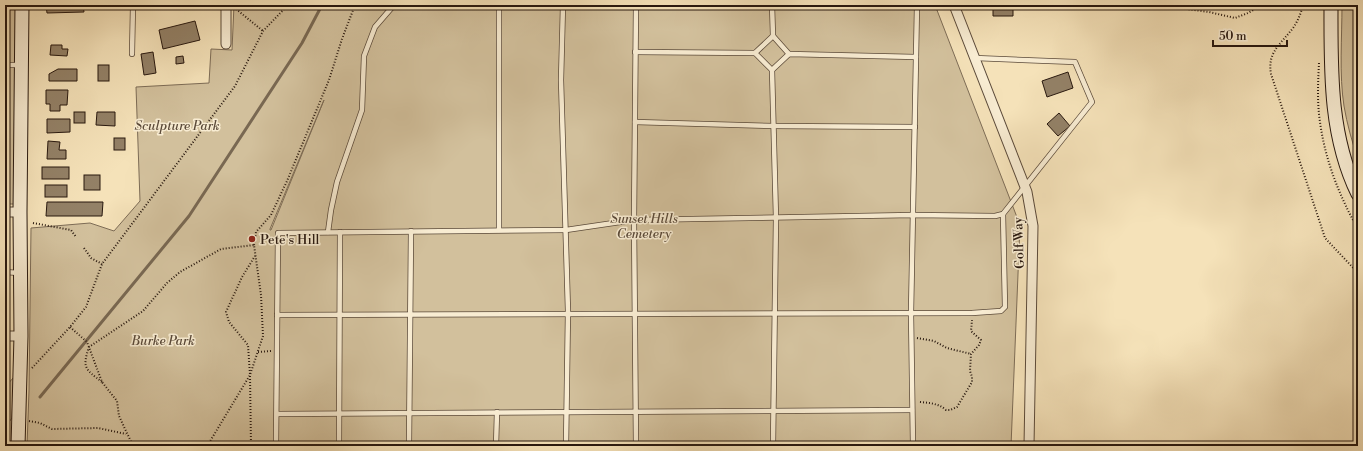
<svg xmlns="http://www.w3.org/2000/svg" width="1363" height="451" font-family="'Libre Bodoni',serif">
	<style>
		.green { fill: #d2c09c; stroke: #7d6c56; fill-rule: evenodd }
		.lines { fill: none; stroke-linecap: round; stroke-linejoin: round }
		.stream { stroke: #796852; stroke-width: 3 }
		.building { fill: #938167; stroke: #28180f }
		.lane-casing { stroke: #5b4a3a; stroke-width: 6 }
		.street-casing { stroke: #5b4a3a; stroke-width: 11 }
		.secondary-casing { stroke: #28180f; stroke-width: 15 }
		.path { stroke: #28180f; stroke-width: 2; stroke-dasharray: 1 2; stroke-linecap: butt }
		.lane { stroke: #f8ecd2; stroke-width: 4.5 }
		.street { stroke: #f8ecd2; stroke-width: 9 }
		.secondary { stroke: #f8ecd2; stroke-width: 13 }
		.poi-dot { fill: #8f2418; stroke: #f8ecd2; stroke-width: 1.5 }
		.labels { text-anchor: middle; stroke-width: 3; stroke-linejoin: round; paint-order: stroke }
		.park-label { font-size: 13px; font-style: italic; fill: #5b4a39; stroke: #f8ecd2 }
		.poi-label { font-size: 13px; fill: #28180f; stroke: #f8ecd2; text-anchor: start }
		.street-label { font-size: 13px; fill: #28180f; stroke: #f8ecd2 }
	</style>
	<rect width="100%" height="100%" fill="#f5e2b9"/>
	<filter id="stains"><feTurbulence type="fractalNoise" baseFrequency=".005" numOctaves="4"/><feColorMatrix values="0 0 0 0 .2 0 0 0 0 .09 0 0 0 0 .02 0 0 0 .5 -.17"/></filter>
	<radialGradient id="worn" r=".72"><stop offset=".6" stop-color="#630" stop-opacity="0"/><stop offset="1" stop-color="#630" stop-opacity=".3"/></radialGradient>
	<g class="green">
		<path d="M5 5H17L16 204H5Z"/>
		<path d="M234 5H935L1020 225 1011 446H27L29 391 31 228 90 223 114 231 140 201 136 87 209 83 211 49 232 50ZM324 100 271 230H270V229Z"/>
		<path d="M1342 5H1358V159C1352 142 1347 124 1344 106 1339 75 1342 37 1342 5Z"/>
		<path d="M14 377 12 418 6 426 5 446V387Z"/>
	</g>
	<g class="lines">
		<path class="stream" d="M40 397 189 216 302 43 322 5"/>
	</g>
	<g class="building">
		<path d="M46 5H83L84 12 47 13Z"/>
		<rect x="188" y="5" width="14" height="3"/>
		<path d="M993 5H1018V7H1013V16H993Z"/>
		<path d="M195 21 200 40 163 49 159 30Z"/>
		<path d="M51 45H62V49H68L67 56 50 55Z"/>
		<path d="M153 52 156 73 144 75 141 54Z"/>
		<path d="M183 56 184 63 176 64V57Z"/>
		<rect x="98" y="65" width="11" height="16"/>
		<path d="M58 69H77V81H49V74Z"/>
		<path d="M1068 72 1073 88 1047 97 1042 81Z"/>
		<path d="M46 90H68L67 105H60V111H50V104H46Z"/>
		<rect x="74" y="112" width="11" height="11"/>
		<path d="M97 112H115V126L96 125Z"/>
		<path d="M1059 113 1070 126 1058 136 1047 124Z"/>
		<path d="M47 119H70V132L47 133Z"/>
		<rect x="114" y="138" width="11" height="12"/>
		<path d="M48 141 60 142 59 150H66V159H47Z"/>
		<rect x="42" y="167" width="27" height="12"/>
		<rect x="84" y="175" width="16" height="15"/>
		<rect x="45" y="185" width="22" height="12"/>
		<path d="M47 202H103L102 216H46Z"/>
	</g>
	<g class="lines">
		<defs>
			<g id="lane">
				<path d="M563 5 561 80 568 311 566 446"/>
				<path d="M636 5 634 220 913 215 995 216 1003 214"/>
				<path d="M772 5 773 36"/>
				<path d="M635 52 755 53"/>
				<path d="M132 54 133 5"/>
				<path d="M916 57 917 5"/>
				<path d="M5 65H19"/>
				<path d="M772 70 755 53 773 36 789 54"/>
				<path d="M635 122 774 126 915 127"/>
				<path d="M499 230V5"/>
				<path d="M328 232 331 210 337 182 362 110 364 56 375 27 394 5"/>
				<path d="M5 272 19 273"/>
				<path d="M277 315 972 313 1001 311 1005 307 1003 214 1092 102 1075 62 975 58"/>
				<path d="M277 414 912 410"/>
				<path d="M276 446 278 233 566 230 634 220 636 446"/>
				<path d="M339 446 340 232"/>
				<path d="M409 446 411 231"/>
				<path d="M496 446 497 412"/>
				<path d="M773 446 776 218 772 70 789 54 916 57 911 313 913 446"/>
			</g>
			<g id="street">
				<path d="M954 5 1027 192 1033 226 1029 446"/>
				<path d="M226 44V5"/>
				<path d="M5 212H20"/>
				<path d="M5 336H21"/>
			</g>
			<g id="secondary">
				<path d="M1331 5C1331 69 1329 135 1358 194"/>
				<path d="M18 446 21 336 20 212 22 5"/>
			</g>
		</defs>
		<use href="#lane" class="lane-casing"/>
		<use href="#street" class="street-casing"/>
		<use href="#secondary" class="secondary-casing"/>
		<g class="path">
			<path d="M1165 5 1179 8 1209 12 1235 18 1248 13 1262 5"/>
			<path d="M1303 5C1301 13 1298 21 1293 28 1281 44 1267 52 1271 74L1325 238 1358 273"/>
			<path d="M236 9 263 31"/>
			<path d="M1319 63C1318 83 1317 102 1320 122 1325 159 1339 196 1358 229"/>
			<path d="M33 223 71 230 76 237"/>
			<path d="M254 245 256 232 271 215 287 181 329 80 342 39 355 5"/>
			<path d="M84 248 91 258 102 264"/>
			<path d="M70 327 87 342 102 382 117 401 119 416 133 446"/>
			<path d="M917 338 934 341 947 348 971 354"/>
			<path d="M258 352 271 351"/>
			<path d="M32 368 70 327 86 307 102 264 235 86 263 31 288 5"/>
			<path d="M102 382C85 369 82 368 89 347L143 311 167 283 180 272 221 249 254 245 261 295 263 336 250 375 209 443 206 446"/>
			<path d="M5 392 9 389"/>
			<path d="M920 402C929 403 938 403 946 410H950L957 407 972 382V377L970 371 971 354 979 345 981 340 971 331 972 320"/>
			<path d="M29 421 40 423 52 429 98 428 126 434"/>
			<path d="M251 446 250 375 248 345 229 322 226 312 242 277 255 256"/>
		</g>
		<use href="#lane" class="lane"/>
		<use href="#street" class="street"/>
		<use href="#secondary" class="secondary"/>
	</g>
	<circle class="poi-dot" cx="252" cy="239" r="4"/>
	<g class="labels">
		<g class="park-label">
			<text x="177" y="130">Sculpture Park</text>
			<text x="644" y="223">Sunset Hills<tspan x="644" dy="15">Cemetery</tspan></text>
			<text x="163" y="345">Burke Park</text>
		</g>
		<g class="poi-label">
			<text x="260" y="244">Pete's Hill</text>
		</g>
		<g class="street-label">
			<text transform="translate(1018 243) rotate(-92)" y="5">Golf Way</text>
		</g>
	</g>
	<rect width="1363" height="451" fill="none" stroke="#f5e2b9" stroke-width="20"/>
	<rect x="6" y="6" width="1351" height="439" fill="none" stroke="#28180f" stroke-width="2"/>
	<rect x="10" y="10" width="1343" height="431" fill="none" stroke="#28180f"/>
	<path d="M1213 40v6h74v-6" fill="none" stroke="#28180f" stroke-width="2"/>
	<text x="1219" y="40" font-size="12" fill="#28180f" stroke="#f8ecd2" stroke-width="3" paint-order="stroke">50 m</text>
	<rect width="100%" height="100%" filter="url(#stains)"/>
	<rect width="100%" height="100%" fill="url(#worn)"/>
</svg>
